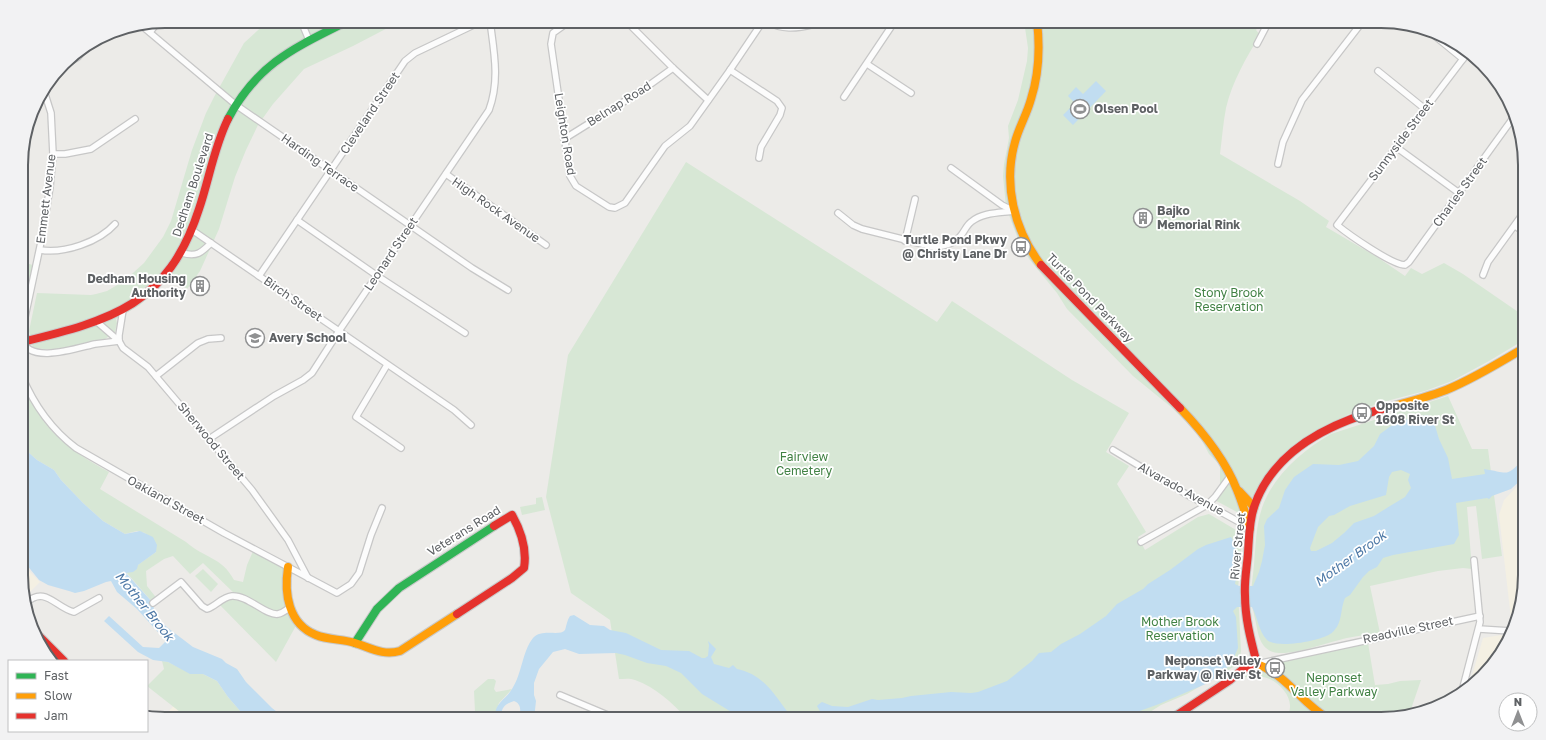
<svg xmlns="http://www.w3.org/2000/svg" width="1546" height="740" font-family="'Golos Text',sans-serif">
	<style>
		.commercial { fill: #f4f0e3 }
		.green { fill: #d7e7d5 }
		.water { fill: #c1ddf1; fill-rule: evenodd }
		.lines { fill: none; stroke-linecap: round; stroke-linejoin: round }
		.street-casing { stroke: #c7c7c7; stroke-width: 8 }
		.fast-casing { stroke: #c9c9c9; stroke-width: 10 }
		.slow-casing { stroke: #c9c9c9; stroke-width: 10 }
		.jam-casing { stroke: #c9c9c9; stroke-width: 10 }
		.street { stroke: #fcfcfc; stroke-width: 5.5 }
		.fast { stroke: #30b455; stroke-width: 8 }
		.slow { stroke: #ff9f0a; stroke-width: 8 }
		.jam { stroke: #e5322d; stroke-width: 8 }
		.labels { text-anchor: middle; stroke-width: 3.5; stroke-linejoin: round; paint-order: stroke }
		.street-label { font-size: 12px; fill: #5e6164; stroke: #fff }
		.poi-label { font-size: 12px; font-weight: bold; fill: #5e6164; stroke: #fff; text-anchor: start }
		.park-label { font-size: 12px; fill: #408143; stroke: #fff }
		.water-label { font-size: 13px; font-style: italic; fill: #4d78a6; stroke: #fff }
		.rim { fill: none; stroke: #5e6164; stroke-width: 2 }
	</style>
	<rect width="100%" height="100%" fill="#ecebe8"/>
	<g class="commercial">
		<path d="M1525 478V575L1510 639 1469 686 1483 638 1501 635 1509 638 1512 627 1499 515 1504 500Z"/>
		<path d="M22 564 40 582 24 598 22 594Z"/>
		<path d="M176 703 200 719 163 718Z"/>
	</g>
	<g class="green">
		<path d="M268 21H401L353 46 304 69 273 104 258 125 246 150 235 177 219 229 200 271 187 289 170 275 140 305 116 319 117 323 115 332 105 339 64 349 54 350 33 348 29 331 37 293 91 295 96 294 107 291 124 281 144 263 163 237 171 221 192 150 206 113 214 97 244 43Z"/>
		<path d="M1024 21H1262L1256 30 1260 35C1246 58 1232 82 1226 108 1223 123 1222 139 1220 154L1300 201 1329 221 1326 227 1377 257 1405 276 1411 268 1422 274 1444 263 1463 274 1524 316V340L1489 361 1452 381 1425 391 1383 402 1347 415 1295 445 1276 464 1248 518 1211 498 1220 486V465L1209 454 1201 439 1191 427 1171 407 1133 376 1067 309 1057 293 1029 259 1019 242 1006 207 1003 176 1004 164 1009 138 1008 126 1018 100 1027 61 1028 48Z"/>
		<path d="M686 162 937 322 952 301 1072 380 1129 413 1106 452 1129 466 1117 484 1146 532 1138 537 1145 550 1198 517 1209 514 1236 530 1242 537 1238 590 1241 651 1240 658 1235 666 1187 694 1161 705 1139 719H687C673 703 655 687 635 680 630 678 624 679 619 679L610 620 571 593 546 497 568 355Z"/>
		<path d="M22 262 33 265 22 307Z"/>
		<path d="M22 385C45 431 64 447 109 472L100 489 186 542C204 558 222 557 234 580L243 582 247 565 254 549 288 567 285 583 298 622 276 662 218 603 237 596 203 563 190 574 173 556 164 559 146 571 147 586 158 600 153 603 126 572C137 567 145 559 156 552L145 533 137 531 125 534 103 521 83 503 61 480 54 470 37 460 28 452 22 439Z"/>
		<path d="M1448 396 1472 449H1488L1502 556 1482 559 1476 506 1467 507 1472 569 1463 568 1438 571 1370 586 1380 633C1369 634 1358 636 1347 638 1328 642 1290 657 1273 652 1258 647 1258 630 1255 619 1254 612 1251 605 1251 598 1251 587 1253 576 1254 565 1256 542 1256 517 1267 496 1281 469 1305 449 1331 434Z"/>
		<path d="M542 497 545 510 522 515 520 507 536 504V498Z"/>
		<path d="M203 569 218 584 211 592 195 576Z"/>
		<path d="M1368 643 1375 685 1388 684 1400 681 1421 680 1410 712 1390 719H1286C1288 715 1290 711 1290 707 1291 694 1276 679 1263 677 1257 676 1250 677 1244 677L1263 665Z"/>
		<path d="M162 661 168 662 190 673 203 674 217 681 228 697 247 719H231L228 716 225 719H189L147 686 164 669Z"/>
		<path d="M488 679H494L496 681 494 689 496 692 512 689 499 703 495 714 497 719H468L475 712 474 691Z"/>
	</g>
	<g class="water">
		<path d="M1096 81 1106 91 1073 125 1063 115 1075 103 1068 96 1076 87 1083 94Z"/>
		<path d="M1427 415 1433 419 1439 439 1448 458 1452 479 1485 474 1484 469C1510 473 1506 478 1525 457V476L1511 489 1492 496 1489 499 1487 498 1456 503 1459 535 1454 544 1393 555 1383 558 1377 567 1369 571 1363 577 1350 595 1345 598C1341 607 1342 618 1337 627 1335 629 1333 633 1330 634 1320 641 1277 649 1267 640 1258 630 1258 618 1252 607H1237L1233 611 1236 617 1238 648 1231 664 1222 672 1208 683 1159 704 1123 717 1116 716 1106 719H974L972 716C965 715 960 716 954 719H829L822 715 817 706 819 704 822 702 832 706 848 707 872 699 878 700 902 698 911 696 951 692 971 693 978 692 1007 681 1032 661 1039 653 1051 652 1061 644 1080 634 1106 616 1117 604 1143 589 1148 584 1170 570 1198 549 1206 545 1231 537C1237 546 1240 567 1237 578 1236 580 1235 582 1235 584L1239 586H1253L1259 572 1262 561 1265 545 1264 526 1267 519 1279 508 1285 490 1294 477 1313 464 1339 465 1358 461 1374 446 1380 434 1395 423 1411 418ZM1401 470 1410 474 1408 480 1411 488 1405 497 1390 506 1374 516 1354 523 1344 533 1332 543 1316 551H1311L1310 548 1318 527 1329 516 1334 515 1350 506 1386 495 1389 477 1392 472Z"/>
		<path d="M22 439 28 452 37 460 54 470 61 480 83 503 103 521 125 534 140 531 153 537 157 545 156 552 138 565 137 569 133 572 126 573 153 603 155 616 168 628 193 647 222 659 226 663 237 669 246 682 272 708 286 719H247L228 697 217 681 203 674H190L168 662 153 660 138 652 104 621 109 616 143 647 159 648 166 641 137 609 117 592 111 581 106 582 84 591 75 593 69 591 48 585 39 580 22 559Z"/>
		<path d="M574 615 590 625 604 626 610 630 626 633 661 650 689 651 702 658H705L708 656 709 645 708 641 716 649 711 657 714 664 729 668 733 665 737 669C766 675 776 698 793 719H749L733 713 702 694 681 673 666 666 647 663 625 655 616 653 579 654 565 649 553 652 539 669 534 683V695L536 701 534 719H518C521 712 522 704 514 701 504 704 500 709 502 719H497C491 705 506 700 512 689 522 674 522 652 533 638 542 628 560 637 565 630 566 628 567 620 570 616Z"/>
	</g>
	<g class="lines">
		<defs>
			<g id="street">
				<path d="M301 21 309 40"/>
				<path d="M570 21 553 33 551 44 570 176 576 186 609 207 615 208 625 203 665 146 690 126 730 70 763 21"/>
				<path d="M626 21 673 68 708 100"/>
				<path d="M764 21C783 30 795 29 815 24"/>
				<path d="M142 26 236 105 472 268 508 290"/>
				<path d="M150 32 158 22"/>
				<path d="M1430 32 1463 59"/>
				<path d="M1257 44 1269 21"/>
				<path d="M1466 55 1337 225C1348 234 1392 265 1405 265L1409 262 1513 118"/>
				<path d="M867 64 911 93"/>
				<path d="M64 65 78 57 88 45"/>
				<path d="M730 70 777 101 782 108 780 115 761 147 759 158"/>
				<path d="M1378 71 1425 109"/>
				<path d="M844 97 895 21"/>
				<path d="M564 139 641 91 673 68"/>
				<path d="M1396 147 1459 193"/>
				<path d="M53 154H65L91 149 135 119"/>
				<path d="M1278 164 1283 142 1302 100 1363 21"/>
				<path d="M951 168 1002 205 1014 211"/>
				<path d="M446 174 546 245"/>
				<path d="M838 213 853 225 862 229 934 247C945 246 955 244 962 234 965 230 967 225 971 222 983 212 1000 213 1014 211"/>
				<path d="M297 220 376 275 465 333"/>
				<path d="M1515 226 1524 232"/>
				<path d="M192 230 454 410 471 425"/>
				<path d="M905 241 915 199"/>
				<path d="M40 250C64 254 99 242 115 224"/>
				<path d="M182 253C197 257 201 253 211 243"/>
				<path d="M1483 275 1488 262 1524 212"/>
				<path d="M259 276 405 61 415 53 482 21"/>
				<path d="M123 310 119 335V341L123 348 148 367 252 490 288 540 308 578"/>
				<path d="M96 321 119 341"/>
				<path d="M22 331 41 242 50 187 53 154 51 113 44 91"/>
				<path d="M22 339C28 365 77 348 95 344 103 343 111 342 119 341"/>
				<path d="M387 365 356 417 401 448"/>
				<path d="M22 376C34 405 51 429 76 448L224 533 337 593 351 584 359 573 371 535 382 508"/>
				<path d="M156 376 198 343 208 339 221 338"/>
				<path d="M209 439 274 396 303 380 312 373 339 331 489 110C500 80 494 52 490 21"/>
				<path d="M1113 450 1191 497 1221 512 1250 528"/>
				<path d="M1141 542 1207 505 1215 497 1231 475"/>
				<path d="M26 603C45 585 56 608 74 612L99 598"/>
				<path d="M153 603 181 582 202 606 207 609C216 606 222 597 232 596 248 595 266 616 278 614 283 613 286 610 289 608"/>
				<path d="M1479 629 1511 631"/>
				<path d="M1257 664 1480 616"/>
				<path d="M560 695 617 719"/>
				<path d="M1461 695 1480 622 1474 560"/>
			</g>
			<g id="fast">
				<path d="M228 119C258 63 294 48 348 21"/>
				<path d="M355 643 377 609 399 588 494 526"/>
			</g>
			<g id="slow">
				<path d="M1037 21C1040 47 1039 74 1031 99 1027 114 1019 127 1015 142 1003 184 1014 230 1041 265"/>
				<path d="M1390 407C1409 402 1428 397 1446 390 1473 379 1499 363 1524 348"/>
				<path d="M1180 408C1203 432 1225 459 1237 490 1242 502 1246 515 1250 528"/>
				<path d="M1239 491 1254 507"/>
				<path d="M288 567C284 593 288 624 316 635 328 640 343 639 355 643 371 648 383 656 400 651L457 614"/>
				<path d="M1257 664C1287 675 1302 704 1329 719"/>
			</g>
			<g id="jam">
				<path d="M1041 265 1180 408"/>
				<path d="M22 342C112 320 168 305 199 209 209 180 214 147 228 119"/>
				<path d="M457 614 512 578 524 568C527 550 521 531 512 515L494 526"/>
				<path d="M39 636 64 661"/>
				<path d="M1257 664C1251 641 1245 619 1245 595 1244 581 1247 567 1248 553 1249 538 1249 522 1254 507 1274 448 1334 421 1390 407"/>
				<path d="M1171 719 1230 680 1242 670 1257 664"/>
			</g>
		</defs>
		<use href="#street" class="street-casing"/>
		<use href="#fast" class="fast-casing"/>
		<use href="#slow" class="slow-casing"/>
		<use href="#jam" class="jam-casing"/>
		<use href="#street" class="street"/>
		<use href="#fast" class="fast"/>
		<use href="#slow" class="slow"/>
		<use href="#jam" class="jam"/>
	</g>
	<defs>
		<symbol id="stadium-ring" viewBox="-11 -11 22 22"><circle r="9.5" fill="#fff" stroke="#909192" stroke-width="1.5"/><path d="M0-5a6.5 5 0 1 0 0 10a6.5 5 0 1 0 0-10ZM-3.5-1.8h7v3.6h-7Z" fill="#909192"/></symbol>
		<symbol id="building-ring" viewBox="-11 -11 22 22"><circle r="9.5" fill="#fff" stroke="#909192" stroke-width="1.5"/><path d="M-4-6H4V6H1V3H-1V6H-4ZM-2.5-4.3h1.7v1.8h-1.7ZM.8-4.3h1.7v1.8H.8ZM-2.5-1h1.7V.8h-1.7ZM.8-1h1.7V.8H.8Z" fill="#909192"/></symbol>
		<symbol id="bus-ring" viewBox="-11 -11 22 22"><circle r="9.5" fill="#fff" stroke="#909192" stroke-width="1.5"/><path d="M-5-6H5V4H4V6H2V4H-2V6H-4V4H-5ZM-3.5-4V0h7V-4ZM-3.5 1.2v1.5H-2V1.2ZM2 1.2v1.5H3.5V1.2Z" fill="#909192"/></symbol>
		<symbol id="school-ring" viewBox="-11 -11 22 22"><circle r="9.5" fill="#fff" stroke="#909192" stroke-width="1.5"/><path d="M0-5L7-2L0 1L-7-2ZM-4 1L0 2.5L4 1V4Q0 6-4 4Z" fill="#909192"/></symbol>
	</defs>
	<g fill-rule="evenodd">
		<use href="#stadium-ring" x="1069" y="98" width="22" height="22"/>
		<use href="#building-ring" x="1132" y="207" width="22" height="22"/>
		<use href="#bus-ring" x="1010" y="236" width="22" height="22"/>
		<use href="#building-ring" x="189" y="275" width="22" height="22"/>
		<use href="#school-ring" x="244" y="327" width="22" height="22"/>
		<use href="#bus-ring" x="1351" y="402" width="22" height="22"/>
		<use href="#bus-ring" x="1264" y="657" width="22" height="22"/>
	</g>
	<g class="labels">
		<g class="street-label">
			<text transform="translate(619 104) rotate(-32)" y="4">Belnap Road</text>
			<text transform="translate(370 113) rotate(-56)" y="4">Cleveland Street</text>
			<text transform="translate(565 134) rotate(81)" y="4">Leighton Road</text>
			<text transform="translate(1401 140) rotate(-53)" y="4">Sunnyside Street</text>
			<text transform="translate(320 163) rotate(35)" y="4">Harding Terrace</text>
			<text transform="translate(193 185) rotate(-72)" y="4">Dedham Boulevard</text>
			<text transform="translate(1460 192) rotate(-54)" y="4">Charles Street</text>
			<text transform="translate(46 199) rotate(-83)" y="4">Emmett Avenue</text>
			<text transform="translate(496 210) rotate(35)" y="4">High Rock Avenue</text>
			<text transform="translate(391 254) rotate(-56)" y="4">Leonard Street</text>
			<text transform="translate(1090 298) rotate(46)" y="4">Turtle Pond Parkway</text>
			<text transform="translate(293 299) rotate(35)" y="4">Birch Street</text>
			<text transform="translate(211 441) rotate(50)" y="4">Sherwood Street</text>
			<text transform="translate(1181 489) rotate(29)" y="4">Alvarado Avenue</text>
			<text transform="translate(166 500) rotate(29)" y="4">Oakland Street</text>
			<text transform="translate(464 531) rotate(-32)" y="4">Veterans Road</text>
			<text transform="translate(1238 546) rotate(-84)" y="4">River Street</text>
			<text transform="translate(1408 630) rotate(-12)" y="4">Readville Street</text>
		</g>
		<g class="poi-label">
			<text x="1094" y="113">Olsen Pool</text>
			<text x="1157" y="215">Bajko<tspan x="1157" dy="14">Memorial Rink</tspan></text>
			<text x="1007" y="244" text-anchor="end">Turtle Pond Pkwy<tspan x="1007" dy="14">@ Christy Lane Dr</tspan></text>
			<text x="186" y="283" text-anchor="end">Dedham Housing<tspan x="186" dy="14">Authority</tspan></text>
			<text x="269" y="342">Avery School</text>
			<text x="1376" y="410">Opposite<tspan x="1376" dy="14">1608 River St</tspan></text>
			<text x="1261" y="665" text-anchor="end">Neponset Valley<tspan x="1261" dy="14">Parkway @ River St</tspan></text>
		</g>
		<g class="park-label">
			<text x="1229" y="297">Stony Brook<tspan x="1229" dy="14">Reservation</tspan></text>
			<text x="804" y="461">Fairview<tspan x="804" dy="14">Cemetery</tspan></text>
			<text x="1180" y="626">Mother Brook<tspan x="1180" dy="14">Reservation</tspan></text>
			<text x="1334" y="682">Neponset<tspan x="1334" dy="14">Valley Parkway</tspan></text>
		</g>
		<g class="water-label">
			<text transform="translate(1350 558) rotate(-36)" y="5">Mother Brook</text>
			<text transform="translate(145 606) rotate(51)" y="5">Mother Brook</text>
		</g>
	</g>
	<path d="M0 0H1546V740H0ZM165 28H1381A137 137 0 0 1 1518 165V575A137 137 0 0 1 1381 712H165A137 137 0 0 1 28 575V165A137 137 0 0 1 165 28Z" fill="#f2f2f3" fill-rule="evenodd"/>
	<path class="rim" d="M165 28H1381A137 137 0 0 1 1518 165V575A137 137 0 0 1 1381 712H165A137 137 0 0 1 28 575V165A137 137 0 0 1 165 28Z"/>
	<rect x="8" y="660" width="140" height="72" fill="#ffffff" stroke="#bfc0c1"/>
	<rect x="16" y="673" width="20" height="6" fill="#30b455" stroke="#bfc0c1"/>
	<text x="44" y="680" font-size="12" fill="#5e6164">Fast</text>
	<rect x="16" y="693" width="20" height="6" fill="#ff9f0a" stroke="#bfc0c1"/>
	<text x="44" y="700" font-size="12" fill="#5e6164">Slow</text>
	<rect x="16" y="713" width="20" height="6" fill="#e5322d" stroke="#bfc0c1"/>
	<text x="44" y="720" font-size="12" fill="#5e6164">Jam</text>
	<g transform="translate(1518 712)"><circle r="19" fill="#ffffff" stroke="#bfc0c1"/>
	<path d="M0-3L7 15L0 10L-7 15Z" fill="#909192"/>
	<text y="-6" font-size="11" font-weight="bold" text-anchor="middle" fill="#5e6164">N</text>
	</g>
</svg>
